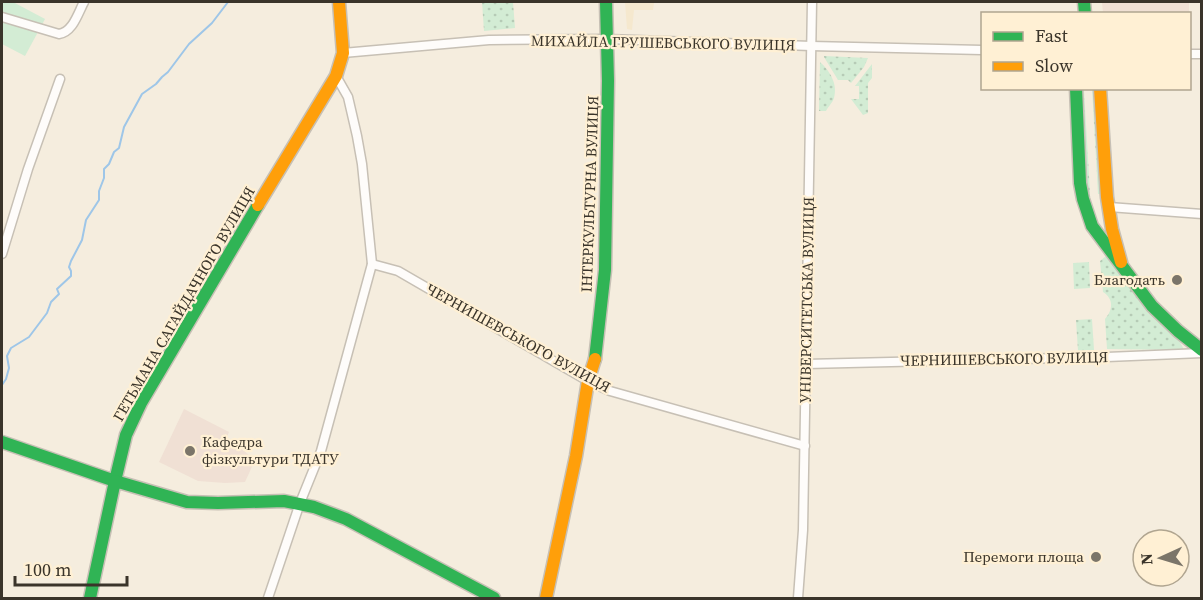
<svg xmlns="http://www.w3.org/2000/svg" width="1203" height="600" font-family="'Source Serif 4',serif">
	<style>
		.built { fill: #f5e8ce }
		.education { fill: #f0e0d4 }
		.grass { fill: #d3ecd4 }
		.park { fill: url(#park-dots) }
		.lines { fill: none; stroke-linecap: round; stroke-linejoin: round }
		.stream { stroke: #9ec6e8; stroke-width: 2 }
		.street-casing { stroke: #c7c0b5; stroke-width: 11 }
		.fast-casing { stroke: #c7c0b5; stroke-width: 15 }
		.slow-casing { stroke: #c7c0b5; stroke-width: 15 }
		.street { stroke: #fefcfa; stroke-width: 8 }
		.fast { stroke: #30b455; stroke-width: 12 }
		.slow { stroke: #ff9f0a; stroke-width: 12 }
		.poi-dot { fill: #7b7569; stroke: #fff0d4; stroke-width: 2 }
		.labels { text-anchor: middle; stroke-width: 4.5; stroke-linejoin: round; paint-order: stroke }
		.street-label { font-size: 15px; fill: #3a342a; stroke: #fff0d4 }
		.poi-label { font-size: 15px; fill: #3a342a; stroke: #fff0d4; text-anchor: end }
	</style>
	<defs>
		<pattern id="park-dots" width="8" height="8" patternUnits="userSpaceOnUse" patternTransform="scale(1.5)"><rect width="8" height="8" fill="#d3ecd4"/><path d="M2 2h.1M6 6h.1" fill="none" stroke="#b6cbb6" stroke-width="1.8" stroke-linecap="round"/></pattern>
	</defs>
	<rect width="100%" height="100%" fill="#f5edde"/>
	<path class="built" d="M625 2H669L654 3 653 10H634L632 30 627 29Z"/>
	<g class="education">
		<path d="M1102 2H1189V13H1103Z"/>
		<path d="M184 409 229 432 227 437 255 460 245 482 225 483 198 481 159 462Z"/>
	</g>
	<path class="grass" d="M2 2H13L45 19 25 56 2 44Z"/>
	<g class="park">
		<path d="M482 2H513L515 28 484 31Z"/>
		<path d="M824 57V56L868 58 864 67 851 83 848 80H838Z"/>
		<path d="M820 62C830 71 838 84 834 98 833 102 828 107 826 111H819Z"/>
		<path d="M872 64V78L868 83V113L863 115 851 99H859V86H855Z"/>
		<path d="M1080 89H1084L1090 193H1086Z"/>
		<path d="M1092 89H1095L1102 194H1098Z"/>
		<path d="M1106 256C1124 280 1141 305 1162 326 1171 335 1179 337 1184 350L1107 349 1105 319C1113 310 1114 299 1103 292L1100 261Z"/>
		<path d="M1089 262 1090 288 1074 289 1073 263Z"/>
		<path d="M1092 319 1094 350 1078 351 1076 320Z"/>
	</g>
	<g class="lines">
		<path class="stream" d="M2 385 6 379 9 368 7 356 11 348 29 337 47 313 51 302 59 294 57 289 71 276V271L69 267 71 261 82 240 86 220 99 200V191L104 178V169L109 164 114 152 119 148 124 127 142 94 156 84 162 77 168 72 189 44 212 23 228 2"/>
		<defs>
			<g id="street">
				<path d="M2 17 59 34C73 32 78 13 84 2"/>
				<path d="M343 53 489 40 607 39 811 46 982 50"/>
				<path d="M1190 54H1202"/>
				<path d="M1109 207 1202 214"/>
				<path d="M2 254 28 169 60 79"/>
				<path d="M372 264 398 271 588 381 610 391 805 446"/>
				<path d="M806 364 1107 357 1202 353"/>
				<path d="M268 598 300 503 321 451 372 264 362 164 357 136 348 97 336 76"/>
				<path d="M798 598 803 530 812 2"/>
			</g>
			<g id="fast">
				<path d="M1084 2 1085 14"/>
				<path d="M1076 88 1080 183 1083 199 1092 226 1152 306 1178 331 1202 350"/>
				<path d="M595 359 605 270 608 81 606 2"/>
				<path d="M2 442 115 481 126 435 141 403 258 205"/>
				<path d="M90 598 115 481 187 502 218 503 284 501 314 507 346 519 494 598"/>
			</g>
			<g id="slow">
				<path d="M1100 88 1107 197 1112 229 1121 262"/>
				<path d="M258 205 336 76 343 53 339 2"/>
				<path d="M546 598 576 456 588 381 595 359"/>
			</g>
		</defs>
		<use href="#street" class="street-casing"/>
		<use href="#fast" class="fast-casing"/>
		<use href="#slow" class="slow-casing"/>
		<use href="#street" class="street"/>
		<use href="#fast" class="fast"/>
		<use href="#slow" class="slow"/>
	</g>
	<g class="poi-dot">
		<circle cx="1177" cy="280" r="6"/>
		<circle cx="190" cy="451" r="6"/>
		<circle cx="1096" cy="557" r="6"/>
	</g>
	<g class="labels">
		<g class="street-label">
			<text transform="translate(663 43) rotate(1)" y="5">МИХАЙЛА ГРУШЕВСЬКОГО ВУЛИЦЯ</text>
			<text transform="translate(590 194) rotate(-88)" y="5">ІНТЕРКУЛЬТУРНА ВУЛИЦЯ</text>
			<text transform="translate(807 300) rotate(-89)" y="5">УНІВЕРСИТЕТСЬКА ВУЛИЦЯ</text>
			<text transform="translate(184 304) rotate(-60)" y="5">ГЕТЬМАНА САГАЙДАЧНОГО ВУЛИЦЯ</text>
			<text transform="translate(518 338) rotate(29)" y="5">ЧЕРНИШЕВСЬКОГО ВУЛИЦЯ</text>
			<text transform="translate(1004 359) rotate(-1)" y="5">ЧЕРНИШЕВСЬКОГО ВУЛИЦЯ</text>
		</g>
		<g class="poi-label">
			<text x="1165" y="285">Благодать</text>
			<text x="202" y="447" text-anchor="start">Кафедра<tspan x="202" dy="17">фізкультури ТДАТУ</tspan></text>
			<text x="1084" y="562">Перемоги площа</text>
		</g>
	</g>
	<rect width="1203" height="600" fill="none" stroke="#3a342a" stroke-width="6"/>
	<rect x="981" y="12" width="210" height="78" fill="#fff0d4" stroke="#b0a590" stroke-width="1.5"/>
	<rect x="993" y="32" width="30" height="9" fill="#30b455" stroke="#b0a590" stroke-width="1.5"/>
	<text x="1035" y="42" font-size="18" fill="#3a342a">Fast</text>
	<rect x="993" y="62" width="30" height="9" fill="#ff9f0a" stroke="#b0a590" stroke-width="1.5"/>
	<text x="1035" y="72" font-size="18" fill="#3a342a">Slow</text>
	<g transform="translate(1161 558) rotate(266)"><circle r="28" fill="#fff0d4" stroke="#b0a590" stroke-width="1.5"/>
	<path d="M0-4.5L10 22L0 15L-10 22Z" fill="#7b7569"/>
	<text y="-9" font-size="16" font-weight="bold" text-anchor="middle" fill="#3a342a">N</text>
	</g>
	<path d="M15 576v9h112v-9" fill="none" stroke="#3a342a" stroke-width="3"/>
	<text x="24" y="576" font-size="18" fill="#3a342a" stroke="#fff0d4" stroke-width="4.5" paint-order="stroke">100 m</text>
</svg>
